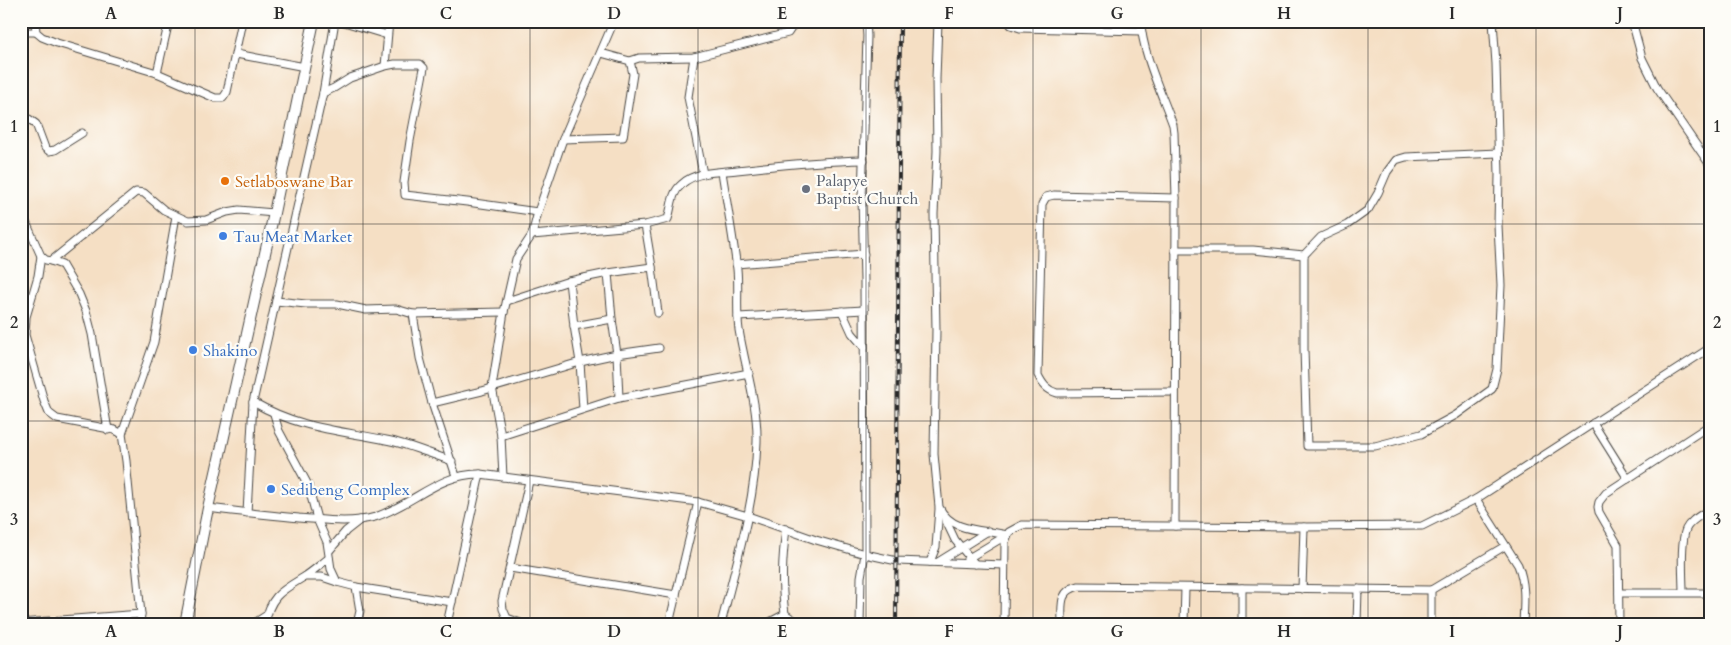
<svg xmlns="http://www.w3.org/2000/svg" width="1731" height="645" font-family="Cardo,serif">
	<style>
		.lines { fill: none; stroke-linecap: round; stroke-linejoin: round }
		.street-casing { stroke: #494642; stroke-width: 9 }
		.secondary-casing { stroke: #494642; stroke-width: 12 }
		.street { stroke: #fff; stroke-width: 7 }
		.secondary { stroke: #fff; stroke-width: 10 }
		.rail-casing { stroke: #2b2b2b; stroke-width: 4 }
		.rail { stroke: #fdfcf7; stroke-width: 2; stroke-dasharray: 5.5; stroke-linecap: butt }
		.grid { fill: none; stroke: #2b2b2b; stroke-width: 1; stroke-opacity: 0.55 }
		.food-dot { fill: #e8710a; stroke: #fdfcf7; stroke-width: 2 }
		.worship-dot { fill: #6b7280; stroke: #fdfcf7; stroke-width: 2 }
		.shop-dot { fill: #3f7fe0; stroke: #fdfcf7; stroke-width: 2 }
		.labels { text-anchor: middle; stroke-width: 4.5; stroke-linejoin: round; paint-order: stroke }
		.worship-label { font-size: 16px; fill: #5b616d; stroke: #fdfcf7; text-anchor: start }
		.food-label { font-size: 16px; fill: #c56008; stroke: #fdfcf7; text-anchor: start }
		.shop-label { font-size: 16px; fill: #366cbe; stroke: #fdfcf7; text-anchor: start }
		.neatline { fill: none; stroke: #2b2b2b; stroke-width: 2 }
		.grid-label { font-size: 16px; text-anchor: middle; font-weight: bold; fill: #2b2b2b }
	</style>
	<rect width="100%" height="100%" fill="#fdfcf7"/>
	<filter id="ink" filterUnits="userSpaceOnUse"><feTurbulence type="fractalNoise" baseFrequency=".02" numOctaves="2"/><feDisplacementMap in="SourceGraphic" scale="10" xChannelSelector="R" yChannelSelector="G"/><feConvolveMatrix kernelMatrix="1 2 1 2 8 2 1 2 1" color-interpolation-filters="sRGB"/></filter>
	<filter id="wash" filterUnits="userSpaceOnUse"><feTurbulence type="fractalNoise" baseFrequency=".0096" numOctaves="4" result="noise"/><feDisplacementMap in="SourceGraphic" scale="20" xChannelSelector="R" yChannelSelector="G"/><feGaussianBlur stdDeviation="1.12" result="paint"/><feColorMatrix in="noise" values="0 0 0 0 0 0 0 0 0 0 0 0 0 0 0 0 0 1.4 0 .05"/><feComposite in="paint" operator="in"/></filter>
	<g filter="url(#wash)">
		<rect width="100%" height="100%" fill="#f5dfc4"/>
	</g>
	<g filter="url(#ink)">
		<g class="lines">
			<defs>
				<g id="street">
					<path d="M35 21 36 32 42 37 57 43 157 73 215 98H223L227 92 242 21"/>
					<path d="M341 21 387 35"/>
					<path d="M389 21 385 66 395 64H420L424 68 410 141 404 182 405 195 467 202 538 212"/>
					<path d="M938 21 936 79 937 151 934 214 936 330 934 454 939 507C952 533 982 529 1007 535"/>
					<path d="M1008 21 1011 25 1020 28 1141 31"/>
					<path d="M1141 21C1141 50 1163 97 1173 125L1174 133 1176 198 1175 526"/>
					<path d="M1632 21 1642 58 1657 88 1710 165"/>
					<path d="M21 32H36"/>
					<path d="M601 53 630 61 639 58 694 57 788 33 792 27 793 21"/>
					<path d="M236 54 305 67"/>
					<path d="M694 57 688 97 703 174"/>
					<path d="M157 73 169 21"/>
					<path d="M323 93 334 88 350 78 385 66"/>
					<path d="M21 122 29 119 36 124 45 148 49 151 55 150 82 133"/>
					<path d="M563 139 623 137 633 74 630 61"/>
					<path d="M21 211 41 256 46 260 51 261 136 192 144 193 164 210 188 221 206 220 227 212 239 210 274 213"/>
					<path d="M532 235 645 225 668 219C672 206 671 193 682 184 696 171 720 172 737 170 780 165 822 161 864 160"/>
					<path d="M1175 250H1253L1304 255 1321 237 1347 225 1368 210 1378 193 1387 172 1396 160 1406 157 1498 153"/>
					<path d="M1304 255V349L1307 446H1375L1421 434 1456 415 1492 389 1497 369 1501 285 1498 225 1499 175 1496 64 1493 21"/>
					<path d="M41 256 38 276 26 317 25 335 44 401 49 413 57 419 115 430 122 434"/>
					<path d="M51 261 62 265 79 294 86 311 92 334 108 430"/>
					<path d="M736 264 864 254"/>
					<path d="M652 267 658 313"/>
					<path d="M569 281 574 326"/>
					<path d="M276 301 306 304H337L366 310 396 309 413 314 504 312"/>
					<path d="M507 301 569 281 608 273"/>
					<path d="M842 311 852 333 864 347"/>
					<path d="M413 314 420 358 432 403 456 476"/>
					<path d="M738 317 864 310"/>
					<path d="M1174 392 1057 393C1047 390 1043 385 1038 375L1042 204 1046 197 1054 195 1176 198"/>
					<path d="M21 394 25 342"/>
					<path d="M619 398 617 354 612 319 608 273 652 267 645 225"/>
					<path d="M253 402C298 428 336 430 386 440 408 444 430 454 452 461"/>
					<path d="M432 403 482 391 580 362 617 354 659 348"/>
					<path d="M583 409 580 362 574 326 612 319"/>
					<path d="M274 414 279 431 308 485 317 519 327 542 331 569 337 582 356 587 452 602"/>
					<path d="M1593 423 1628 479"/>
					<path d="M501 436 619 398 749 373"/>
					<path d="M503 477 501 436 492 387 504 312 516 259 532 235 538 212 563 139 614 21"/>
					<path d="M1476 499 1518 565C1526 585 1524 603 1523 624"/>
					<path d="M208 508C239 512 269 515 299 518 325 520 350 524 375 517 412 505 440 473 480 474L698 502 748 516 816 540 865 554 897 561 1004 565"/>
					<path d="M247 513 253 402 323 93 335 21"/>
					<path d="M945 519 955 540 975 564"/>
					<path d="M786 529C782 560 781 583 785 614L800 624"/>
					<path d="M329 551 346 531 360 520"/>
					<path d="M967 559 1007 535"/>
					<path d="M930 562 936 547 939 509"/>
					<path d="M938 562 988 531"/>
					<path d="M510 568 676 595"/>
					<path d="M305 577H322L337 582"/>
					<path d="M356 587 360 611 357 624"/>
					<path d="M1302 589 1304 527"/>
					<path d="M1683 592C1683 577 1680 543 1686 529 1690 520 1702 515 1710 509"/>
					<path d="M1619 593H1710"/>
					<path d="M21 623 141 614"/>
					<path d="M140 624 141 614 126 461 122 434 154 342 176 216"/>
					<path d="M253 624 267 615"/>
					<path d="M265 624C270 596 281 591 304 577 312 572 321 564 329 558"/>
					<path d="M447 624 480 474"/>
					<path d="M523 624 507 618 503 609 502 601 529 481"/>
					<path d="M669 624 698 502"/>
					<path d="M721 624C736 564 755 504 757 442 758 404 745 367 739 330 736 310 739 289 737 269 733 237 727 204 722 172"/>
					<path d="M766 624 785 614"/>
					<path d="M860 624 861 577 865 554 864 280 862 197 867 36 866 21"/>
					<path d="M1004 624 1005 542 1009 532 1022 525 1304 527 1422 526 1476 499 1710 348"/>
					<path d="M1062 624C1062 606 1058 591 1079 586L1431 590"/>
					<path d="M1184 624 1185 588"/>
					<path d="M1242 624V588"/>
					<path d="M1357 624 1358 589"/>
					<path d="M1431 624V590L1505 546"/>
					<path d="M1619 624 1618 545 1599 512 1598 507 1599 502 1606 493 1710 425"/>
				</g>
				<path id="secondary" d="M185 624 208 508 274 213 314 21"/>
			</defs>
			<use href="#street" class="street-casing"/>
			<use href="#secondary" class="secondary-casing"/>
			<use href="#street" class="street"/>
			<use href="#secondary" class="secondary"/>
			<defs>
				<path id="rail" d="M896 624 900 21"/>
			</defs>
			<use href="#rail" class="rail-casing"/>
			<use href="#rail" class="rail"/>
		</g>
	</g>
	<path class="grid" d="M195 21V624M363 21V624M530 21V624M698 21V624M866 21V624M1033 21V624M1201 21V624M1368 21V624M1536 21V624M21 224H1710M21 421H1710"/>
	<circle class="food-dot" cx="225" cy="181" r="5"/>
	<circle class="worship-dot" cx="806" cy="189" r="5"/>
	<g class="shop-dot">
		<circle cx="223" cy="236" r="5"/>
		<circle cx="193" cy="350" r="5"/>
		<circle cx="271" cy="489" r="5"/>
	</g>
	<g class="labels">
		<g class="worship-label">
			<text x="816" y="186">Palapye<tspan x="816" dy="18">Baptist Church</tspan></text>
		</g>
		<g class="food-label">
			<text x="235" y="187">Setlaboswane Bar</text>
		</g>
		<g class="shop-label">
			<text x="233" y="242">Tau Meat Market</text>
			<text x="203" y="356">Shakino</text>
			<text x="281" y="495">Sedibeng Complex</text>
		</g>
	</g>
	<rect width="1731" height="645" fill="none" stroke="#fdfcf7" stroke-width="55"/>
	<rect x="28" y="28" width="1676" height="590" class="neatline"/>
	<g class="grid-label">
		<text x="111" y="19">A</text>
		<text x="279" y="19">B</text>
		<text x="446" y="19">C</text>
		<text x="614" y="19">D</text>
		<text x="782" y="19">E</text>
		<text x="949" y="19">F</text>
		<text x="1117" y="19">G</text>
		<text x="1284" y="19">H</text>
		<text x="1452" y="19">I</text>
		<text x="1620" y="19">J</text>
		<text x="14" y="132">1</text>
		<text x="1717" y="132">1</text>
		<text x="14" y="328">2</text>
		<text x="1717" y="328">2</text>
		<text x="14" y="525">3</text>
		<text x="1717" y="525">3</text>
		<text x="111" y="637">A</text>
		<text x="279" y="637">B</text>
		<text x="446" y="637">C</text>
		<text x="614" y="637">D</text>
		<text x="782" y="637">E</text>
		<text x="949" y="637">F</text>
		<text x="1117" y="637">G</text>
		<text x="1284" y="637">H</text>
		<text x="1452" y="637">I</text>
		<text x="1620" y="637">J</text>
	</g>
</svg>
